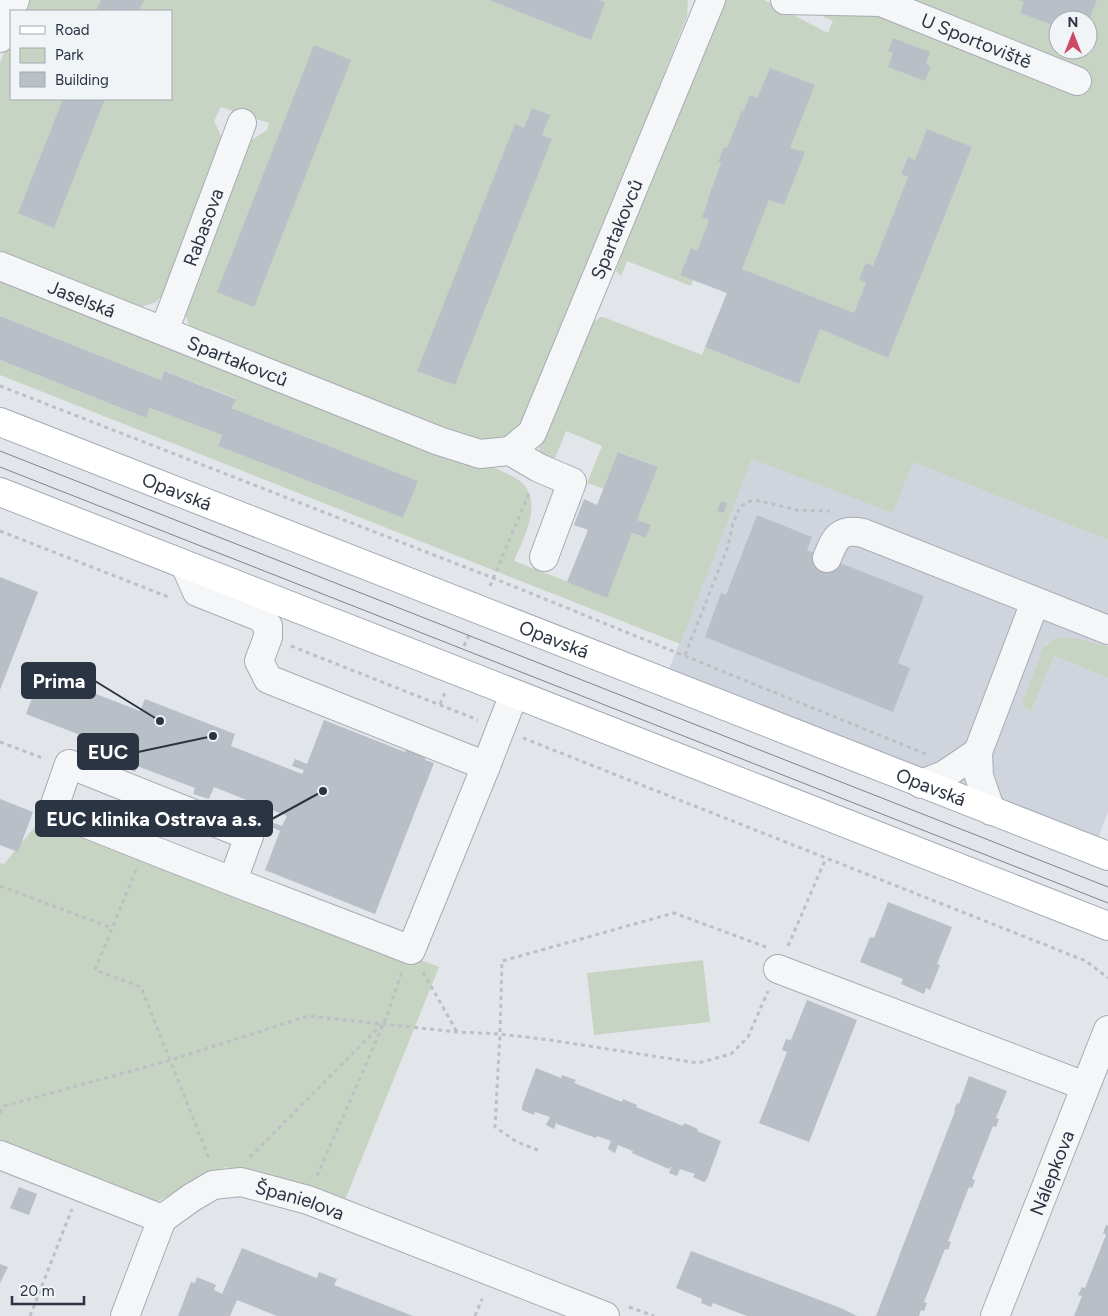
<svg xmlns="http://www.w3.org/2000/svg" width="1108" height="1316" font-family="Figtree,sans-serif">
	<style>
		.built { fill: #d0d4dc }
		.green { fill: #c8d4c3; fill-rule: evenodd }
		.building { fill: #b9bfc7 }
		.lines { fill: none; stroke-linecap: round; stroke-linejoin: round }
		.minor-casing { stroke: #a7acb4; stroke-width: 30 }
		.major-casing { stroke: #a1aab5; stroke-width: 30 }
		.path { stroke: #bbc0c5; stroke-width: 3; stroke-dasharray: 4 4; stroke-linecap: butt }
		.minor { stroke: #f4f6f8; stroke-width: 28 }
		.major { stroke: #fff; stroke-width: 28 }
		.tram { stroke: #7b8593; stroke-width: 1 }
		.labels { text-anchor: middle; stroke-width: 4; stroke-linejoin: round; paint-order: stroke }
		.street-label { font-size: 19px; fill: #2a3442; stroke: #f1f4f7 }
		.leader { fill: none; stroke: #2a3442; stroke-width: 2 }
		.callout-dot { fill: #2a3442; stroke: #f1f4f7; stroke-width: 2 }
		.callout { fill: #2a3442; stroke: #2a3442; stroke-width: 2 }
		.callout-label { font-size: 20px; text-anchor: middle; font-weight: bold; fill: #fff }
	</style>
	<rect width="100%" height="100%" fill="#e2e5ea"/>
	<path class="built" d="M833 21 1083 108 913 461 1108 540V638L1105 645 1067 638 1047 643 1043 648 1022 702 1023 707 1031 712 1054 656 1108 678V812L1098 838 669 669 752 459 675 428 727 293 680 275 691 248 698 250 709 220 702 217 707 200 721 163 718 162 724 147 727 148 750 95 757 98 770 68 829 33Z"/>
	<g class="green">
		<path d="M24 0H688L687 16 526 423 500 442 482 443 202 335 189 325 185 314 244 145 267 130 269 123 221 107 214 121 224 142 163 295 156 302 138 308 0 255V63L11 34V99H171V11H20Z"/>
		<path d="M721 0H764L828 33 833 21 788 0H1108V540L913 462 893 513 752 459 680 644 0 375V360L146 418 150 408 222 435 218 446 403 518 417 481 232 408 236 398 164 371 161 380 0 316V276C143 332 286 388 429 444 450 452 514 471 525 486 541 509 523 539 514 561L607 597 632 533 646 538 651 526 637 520 658 467 619 452 604 489 587 483 602 446 566 431 553 463 542 457 538 445 588 318 596 321 600 317H603L702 355 705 347 798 384 820 329 888 358 972 148 927 130 915 160 907 157 901 173 908 177 873 266 866 263V283L854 313 742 269 769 200 784 205 804 152 790 148 809 83 770 68 757 98 750 95 743 112 742 111 727 148 724 147 718 162 721 163 707 199 708 201 702 217 709 220 697 251 691 248 680 274 693 280 691 286 627 261 621 276 616 271 620 259 612 256ZM1058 20H1088V50H1058Z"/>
		<path d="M1060 638H1074L1108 646V678L1054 656 1031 712 1023 707 1022 702 1043 648 1053 639Z"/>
		<path d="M43 817 439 967 343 1205 225 1167 156 1202 0 1141V863L4 864Z"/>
		<path d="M703 960 710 1022 594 1035 587 973Z"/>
	</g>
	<g class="building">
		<path d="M101 0H144L139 11H96Z"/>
		<path d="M489 0H598L605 3 591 40Z"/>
		<path d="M1018 0H1097L1089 20H1058V27L1020 13 1024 2Z"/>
		<path d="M893 38 930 52 926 64 931 67 925 81 888 67 893 53 888 51Z"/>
		<path d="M314 45 351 60 254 307 217 292Z"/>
		<path d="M770 68 815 85 790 148 805 152 784 205 769 200 742 269 854 313 866 283 859 279 866 263 873 266 908 177 901 174 908 157 915 160 927 129 972 147 888 358 820 329 799 384 705 347 727 293 680 275 691 248 697 251 709 220 702 217 708 201 707 200 721 163 718 162 724 147 727 148 742 110 743 112 750 95 757 98Z"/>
		<path d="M63 99H105L54 228 18 213Z"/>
		<path d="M532 108 550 115 542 135 552 139 455 385 417 371 515 124 524 128Z"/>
		<path d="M0 316 161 380 164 371 236 399 232 408 418 481 403 518 218 446 222 435 150 408 146 418 0 360Z"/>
		<path d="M618 452 658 467 637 520 651 525 646 538 632 533 607 598 567 582 588 530 574 525 584 499 597 505Z"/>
		<path d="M721 501 727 503 724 513 717 511Z"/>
		<path d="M757 515 812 537 807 550 924 596 898 663 910 668 893 712 705 637 721 593 726 595Z"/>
		<path d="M0 577 38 592 0 690Z"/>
		<path d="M45 664 59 669 55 678 140 711 145 699 235 734 231 746 302 774 304 770 292 766 295 759 307 764 324 720 405 752 407 748 426 756 425 760 434 763 375 914 265 870 280 831 269 826 271 822 282 826 287 816 214 787 209 799 193 794 195 788 137 766 135 772 119 765 124 752 26 714Z"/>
		<path d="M0 799 33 812 18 852 0 845Z"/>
		<path d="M888 902 952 927 937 964 940 965 930 990 926 988 924 994 901 984 903 979 860 962 870 937 874 938Z"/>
		<path d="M807 1000 857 1020 809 1142 759 1123 787 1052 782 1050 786 1039 791 1040Z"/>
		<path d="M536 1068 561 1078 562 1075 576 1080 574 1083 622 1102 623 1099 637 1105 636 1107 683 1126 684 1123 698 1129 697 1131 721 1141 707 1179 704 1182 693 1177 695 1174 680 1169 677 1176 669 1173 672 1166 669 1169 632 1153 633 1151 618 1145 615 1153 608 1149 611 1141 597 1136 596 1138 557 1124V1121L554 1129 546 1125 550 1117 535 1112 534 1115 522 1110V1106Z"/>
		<path d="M969 1076 1007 1091 996 1118 999 1119 996 1127 993 1126 972 1179 975 1180 972 1188 969 1187 948 1241 951 1242 948 1250 945 1249 924 1302 927 1303 924 1311 921 1310 919 1316H876L955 1111H954L957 1103 959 1104Z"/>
		<path d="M19 1187 37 1194 29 1215 10 1208Z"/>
		<path d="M1106 1225 1108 1226V1316H1074L1082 1296 1078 1295 1082 1287 1085 1288 1106 1235 1103 1233Z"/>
		<path d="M242 1248 314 1277 317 1278 319 1272 337 1279 334 1285 413 1316H277L237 1300 230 1316H178L191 1282 195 1283 197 1277 216 1285 214 1290 222 1294Z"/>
		<path d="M691 1251 843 1309 857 1316H747L713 1303 711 1307 701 1303 702 1299 676 1288Z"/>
		<path d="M0 1264 8 1267 0 1283Z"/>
	</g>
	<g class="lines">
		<defs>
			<g id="minor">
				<path id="s1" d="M785 0 881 2 1077 81"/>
				<path d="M0 38 15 0"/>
				<path id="s2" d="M0 266 439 441 480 454 510 451 539 468 572 482 544 557"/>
				<path id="s3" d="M164 331 242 123"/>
				<path id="s4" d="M510 451 532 433 711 0"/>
				<path d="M827 558C835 538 839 528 863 533L1108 630"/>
				<path d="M185 565 197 592 260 617 268 626V637L259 661 268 679 486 766"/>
				<path d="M921 784 944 775 978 752"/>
				<path d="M991 811 979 776 978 752 1035 602"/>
				<path d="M233 880 249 836 69 764 53 810C171 859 291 903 411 950L486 766 514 694"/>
				<path d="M778 969 1085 1086"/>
				<path d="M0 1155 162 1219"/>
				<path id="s5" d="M162 1219 191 1198 213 1185 241 1182 308 1200 605 1316"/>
				<path d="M125 1316 162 1219"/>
				<path id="s6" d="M995 1316 1108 1030"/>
			</g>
			<g id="major">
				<path id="s7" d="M0 422 1108 856"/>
				<path d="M0 492 1108 926"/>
			</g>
		</defs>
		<use href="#minor" class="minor-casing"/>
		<use href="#major" class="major-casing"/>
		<g class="path">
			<path d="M0 386 493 578 926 754"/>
			<path d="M0 531 171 598"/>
			<path d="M490 586 530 491"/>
			<path d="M291 646 478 720"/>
			<path d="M464 646 470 633"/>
			<path d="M685 655 727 549 733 523 740 507 747 502 756 500 797 510 830 511"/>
			<path d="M440 704 445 693"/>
			<path d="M523 738 1086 961 1108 978"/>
			<path d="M0 742 45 759"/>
			<path d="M136 870 95 970 141 987 210 1161"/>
			<path d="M0 886 112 928"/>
			<path d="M788 946 826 858"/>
			<path d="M423 972 457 1032"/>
			<path d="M0 1113 4 1106 171 1060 308 1016 457 1032 500 1034 502 961 674 913 766 947"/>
			<path d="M538 1150 517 1142 495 1127 500 1034 550 1040 698 1063 731 1054 748 1037 768 991"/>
			<path d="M250 1157 381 1025"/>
			<path d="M317 1176 384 1023 402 972"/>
			<path d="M629 1307 654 1316"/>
			<path d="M30 1316 72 1209"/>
			<path d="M475 1316 482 1299"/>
		</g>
		<use href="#minor" class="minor"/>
		<use href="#major" class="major"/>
		<g class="tram">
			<path d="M0 451 1108 887"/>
			<path d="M0 467 1108 903"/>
		</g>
	</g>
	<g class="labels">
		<g class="street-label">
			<text dy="7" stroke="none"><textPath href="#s1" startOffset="199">U Sportoviště</textPath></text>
			<text dy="7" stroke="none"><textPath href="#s3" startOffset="111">Rabasova</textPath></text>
			<text dy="7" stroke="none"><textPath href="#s4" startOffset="249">Spartakovců</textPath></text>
			<text dy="7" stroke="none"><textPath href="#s2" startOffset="88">Jaselská</textPath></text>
			<text dy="7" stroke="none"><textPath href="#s2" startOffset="256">Spartakovců</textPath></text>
			<text dy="7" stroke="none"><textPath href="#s7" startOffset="190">Opavská</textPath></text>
			<text dy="7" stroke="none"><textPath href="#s7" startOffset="595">Opavská</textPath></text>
			<text dy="7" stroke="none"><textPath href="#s7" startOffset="1000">Opavská</textPath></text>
			<text dy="7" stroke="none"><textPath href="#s6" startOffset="154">Nálepkova</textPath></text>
			<text dy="7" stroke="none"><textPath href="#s5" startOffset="151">Španielova</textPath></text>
		</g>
	</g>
	<path class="leader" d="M160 721L95 681M213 736L138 752M323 791L272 819"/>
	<g class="callout-dot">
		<circle cx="160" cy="721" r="5"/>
		<circle cx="213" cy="736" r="5"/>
		<circle cx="323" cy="791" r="5"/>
	</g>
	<g class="callout">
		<rect x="22" y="663" width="73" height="35" rx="5"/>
		<rect x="78" y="734" width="60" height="35" rx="5"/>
		<rect x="36" y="801" width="236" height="35" rx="5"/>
	</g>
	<g class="callout-label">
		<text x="59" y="688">Prima</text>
		<text x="108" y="759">EUC</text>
		<text x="154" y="826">EUC klinika Ostrava a.s.</text>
	</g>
	<rect x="10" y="10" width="162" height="90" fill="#f1f4f7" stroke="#a1a7af"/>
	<rect x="20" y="26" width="25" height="8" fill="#ffffff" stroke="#a1a7af"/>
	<text x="55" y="35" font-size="15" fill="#2a3442">Road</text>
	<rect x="20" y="48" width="25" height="15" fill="#c8d4c3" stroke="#a1a7af"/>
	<text x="55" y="60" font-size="15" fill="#2a3442">Park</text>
	<rect x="20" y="72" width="25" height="15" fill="#b9bfc7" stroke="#a1a7af"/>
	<text x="55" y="85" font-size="15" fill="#2a3442">Building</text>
	<g transform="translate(1073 35)"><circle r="24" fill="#f1f4f7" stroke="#a1a7af"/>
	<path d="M0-4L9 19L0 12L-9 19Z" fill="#cc4a63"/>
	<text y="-8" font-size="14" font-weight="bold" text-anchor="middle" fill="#2a3442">N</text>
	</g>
	<path d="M12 1296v8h72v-8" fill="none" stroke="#2a3442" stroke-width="2.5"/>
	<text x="20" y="1296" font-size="15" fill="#2a3442" stroke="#f1f4f7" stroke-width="4" paint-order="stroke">20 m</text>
</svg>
